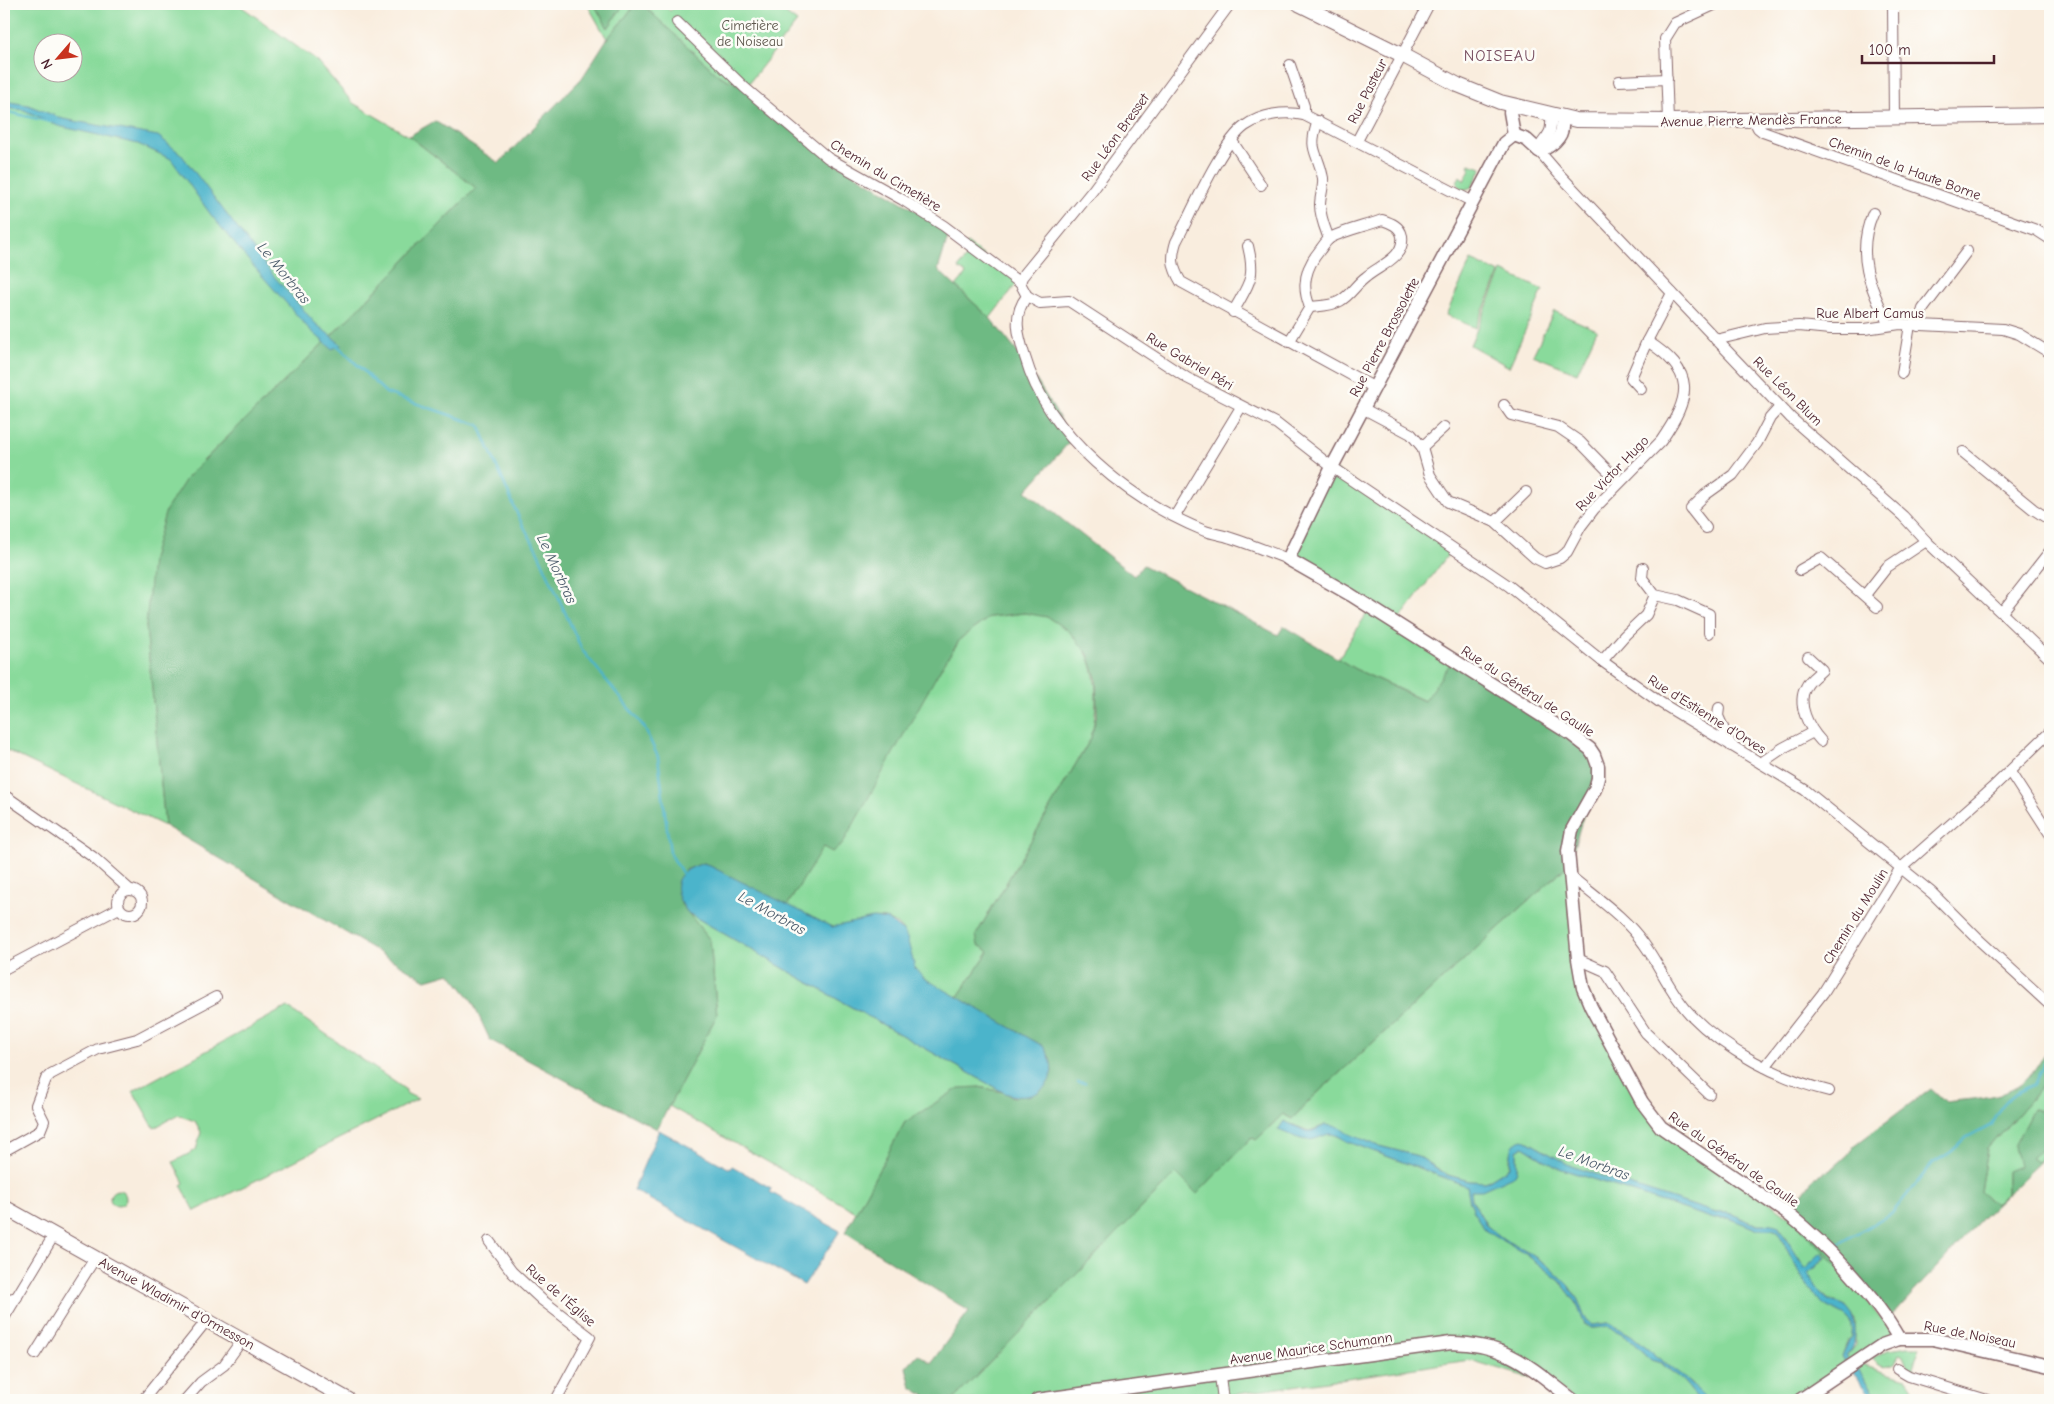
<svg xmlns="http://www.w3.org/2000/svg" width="2054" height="1404" font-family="'Comic Neue',sans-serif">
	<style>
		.green { fill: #89da9b; stroke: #6a7c63; fill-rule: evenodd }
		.forest { fill: #6eba83; stroke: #5c6c57 }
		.water { fill: #4cb4cb; stroke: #4b6a7b }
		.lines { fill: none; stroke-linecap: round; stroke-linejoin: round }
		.stream { stroke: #4cb4cb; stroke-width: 2.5 }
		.minor-casing { stroke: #87676a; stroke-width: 12 }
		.tertiary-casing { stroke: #87676a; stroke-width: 15 }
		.secondary-casing { stroke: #87676a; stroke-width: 16 }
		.minor { stroke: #fff; stroke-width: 10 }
		.tertiary { stroke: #fff; stroke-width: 12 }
		.secondary { stroke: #fff; stroke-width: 14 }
		.labels { text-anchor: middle; stroke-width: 5; stroke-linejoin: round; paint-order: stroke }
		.park-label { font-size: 14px; fill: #5d574d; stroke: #fdfcf7 }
		.street-label { font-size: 14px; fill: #4a1f2b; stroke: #fdfcf7 }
		.water-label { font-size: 15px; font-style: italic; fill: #4b5b6b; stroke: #fdfcf7 }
		.quarter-label { font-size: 16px; letter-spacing: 1px; fill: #784e60; stroke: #fdfcf7 }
	</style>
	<rect width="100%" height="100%" fill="#fdfcf7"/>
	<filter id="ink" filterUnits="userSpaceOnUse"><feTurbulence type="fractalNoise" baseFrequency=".02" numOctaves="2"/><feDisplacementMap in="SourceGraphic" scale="10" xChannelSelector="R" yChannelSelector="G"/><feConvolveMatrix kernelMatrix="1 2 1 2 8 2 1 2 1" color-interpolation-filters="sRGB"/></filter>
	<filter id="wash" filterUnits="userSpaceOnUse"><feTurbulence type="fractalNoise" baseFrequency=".0096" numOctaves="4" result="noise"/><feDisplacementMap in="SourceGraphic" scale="20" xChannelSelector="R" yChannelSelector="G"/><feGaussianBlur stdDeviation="1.12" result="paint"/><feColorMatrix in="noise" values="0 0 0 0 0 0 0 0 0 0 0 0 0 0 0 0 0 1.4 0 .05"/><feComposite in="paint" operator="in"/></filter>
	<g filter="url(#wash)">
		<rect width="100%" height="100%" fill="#f9edde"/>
		<g class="green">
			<path d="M4 4H238L318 62 353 103 409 136 476 188 355 312 188 476 146 626 165 826 4 749ZM42 42H72V72H42Z"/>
			<path d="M587 4H594L608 28 624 4H636L607 39Z"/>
			<path d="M642 4H663L670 11 677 4H773L797 22 745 88 718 75Z"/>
			<path d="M1469 164 1482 168 1472 187 1464 190 1460 188 1457 183 1460 176 1464 181 1470 169 1468 165Z"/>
			<path d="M967 243 1018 282 990 318 956 286 966 274 958 268 969 254 962 249Z"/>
			<path d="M1471 260 1500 273 1475 328 1446 315Z"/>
			<path d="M1502 271 1543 290 1509 367 1470 345Z"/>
			<path d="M1554 311 1597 330 1577 373 1533 355Z"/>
			<path d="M1332 467 1453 548 1397 623 1453 660 1425 701 1355 669 1338 659 1371 607 1288 559Z"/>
			<path d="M1024 613C1032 614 1041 614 1047 617 1098 640 1102 690 1091 738L976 935 989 951 957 998C945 991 928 984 919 974 903 957 916 930 888 920 868 913 851 930 832 927 817 925 800 913 787 906L823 846 961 638 990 617Z"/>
			<path d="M1569 864 1583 988 1651 1116 1806 1229 1899 1339 1800 1400H1708L1696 1390 1692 1384 1657 1357 1631 1335 1608 1323 1593 1325 1588 1322 1584 1316 1578 1300 1568 1285 1547 1265 1529 1253 1505 1240 1487 1226 1472 1200 1471 1190 1517 1171V1150L1523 1146 1556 1167 1711 1218H1729L1756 1229H1772L1777 1231C1791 1255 1802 1284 1822 1303 1830 1311 1850 1313 1852 1326 1853 1329 1852 1334 1852 1337L1848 1340 1842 1356H1846L1855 1345V1320L1845 1305 1829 1300 1818 1290 1808 1273 1826 1258 1822 1253 1805 1268 1778 1226C1770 1222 1766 1225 1758 1224 1742 1223 1739 1211 1716 1213L1571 1166 1523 1139 1510 1156V1167L1486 1182 1469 1181 1448 1175 1418 1156 1379 1146 1326 1125 1309 1131 1291 1124 1299 1138C1321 1143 1324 1125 1346 1141L1467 1186 1470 1202 1486 1231 1527 1255 1560 1281 1576 1302 1585 1325 1592 1328 1608 1327 1625 1335 1651 1360 1661 1363 1683 1381 1699 1400H1573L1537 1372 1530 1378 1470 1360 1197 1400H953L1176 1173 1197 1193 1252 1137 1256 1140 1283 1114 1292 1119 1312 1098Z"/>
			<path d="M688 913 837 999 1003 1092 979 1087 905 1122 856 1212 669 1106 717 1015 710 940Z"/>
			<path d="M287 1007 406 1090V1093L418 1099 195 1211 181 1185 184 1183 173 1162 196 1150 201 1132 195 1121 177 1115 154 1128 133 1091Z"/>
			<path d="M2050 1077V1112L2033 1109 2019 1166 2007 1172V1193L1994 1205 1980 1192 1987 1149Z"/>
			<path d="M2050 1140V1151L2038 1162 2031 1158Z"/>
			<circle cx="118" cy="1198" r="8"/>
			<path d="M1907 1347H1920L1913 1367 1919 1373 1930 1377 1915 1375 1909 1368 1904 1356 1899 1354 1895 1364C1884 1369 1879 1367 1872 1358L1888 1350Z"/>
			<path d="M1862 1365 1906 1379 1920 1400H1880L1858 1369Z"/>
		</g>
		<g class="forest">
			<path d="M594 4H624L608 28Z"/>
			<path d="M636 4H642L718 75 745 88 828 158 950 231 938 270 990 318 1026 363 1072 439 1026 491 1134 576 1143 565 1278 635 1284 626 1355 669 1424 701 1453 660 1572 735 1598 766 1569 864 1312 1098 1292 1119 1283 1114 1256 1140 1252 1137 1197 1194 1176 1173 953 1400H931L911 1387 906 1367 918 1354 931 1363 969 1311 845 1232 905 1122 959 1088 979 1087 1003 1092 1014 1097 1033 1095 1052 1072 1050 1058 1043 1046 957 998 989 951 978 945 976 935 1091 738 1097 713 1096 678 1088 654 1069 631 1047 617 1024 613 990 617 961 638 942 666 842 845 832 852 823 847 787 906 704 863 685 870 681 904 710 940 717 1015 657 1129 490 1040 471 999 450 973 426 980 165 826 146 626 152 559 166 510 188 476 355 312 476 188 409 136 435 121 499 163 582 78 607 39Z"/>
			<path d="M2050 1045V1077L1987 1149 1980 1192 1994 1205 2007 1193V1171L2019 1166 2014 1146 2033 1109 2050 1112V1140L2031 1158 2038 1162 2050 1153 1983 1217 1888 1320 1788 1214 1814 1178 1832 1169 1851 1152 1854 1146 1931 1088 1946 1102C1973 1098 2010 1099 2029 1077 2038 1067 2043 1056 2050 1045Z"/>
		</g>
		<g class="water">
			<path d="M4 101 28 105 63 119 158 136 181 154 272 274 315 323 342 345 332 349 309 329 249 261 211 215 171 159 138 144 58 126 24 110 4 108Z"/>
			<path d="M704 863 832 927 873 918 888 920 904 932 907 938 915 968 924 978 1043 1046C1067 1078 1037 1108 1003 1092L837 999 688 913C669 888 673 872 704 863Z"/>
			<path d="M1284 1121 1306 1131H1312L1326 1125 1339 1127 1347 1133 1379 1146 1418 1156 1447 1175 1469 1181 1486 1182 1510 1167C1512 1156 1508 1143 1523 1139L1571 1166 1716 1213C1739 1211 1742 1223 1758 1224 1766 1225 1770 1222 1778 1226L1805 1268 1821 1253 1826 1257 1808 1273C1814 1283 1820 1295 1830 1301 1835 1303 1842 1303 1845 1306 1859 1316 1858 1345 1846 1355L1848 1359 1845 1362 1842 1356 1849 1340 1852 1337C1852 1334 1853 1329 1852 1326 1850 1313 1830 1311 1822 1303 1802 1284 1791 1255 1777 1231L1772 1229H1756L1729 1218H1711L1556 1167 1523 1146 1517 1150V1171L1515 1175 1482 1190H1471L1472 1200 1487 1226 1505 1240 1529 1253 1547 1265 1568 1285 1578 1300 1584 1316 1588 1322 1593 1325 1608 1323 1631 1335 1657 1357 1684 1377 1708 1400H1699L1683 1381 1661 1363 1651 1360 1625 1335 1608 1327 1592 1328 1585 1325 1576 1302 1560 1281 1527 1255 1486 1231 1472 1210 1473 1208 1470 1202 1467 1186 1346 1141C1327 1127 1327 1138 1309 1140 1299 1140 1287 1133 1278 1130Z"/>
			<path d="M659 1130 730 1169 732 1166 771 1188 770 1192 840 1231 804 1285 633 1190Z"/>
			<path d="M1858 1369 1880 1400H1875L1852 1372Z"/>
		</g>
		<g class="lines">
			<g class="stream">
				<path d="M4 111 51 122"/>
				<path d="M337 345 386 393 479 425 519 518 537 550 582 650 644 727 658 757 670 853 684 876"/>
				<path d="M1078 1082 1085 1083"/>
				<path d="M1832 1248 1893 1212 1933 1163 1951 1152 1967 1137 1992 1124 2005 1102 2017 1092 2034 1084 2050 1052"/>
			</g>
		</g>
	</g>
	<g filter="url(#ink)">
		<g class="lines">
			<defs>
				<g id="minor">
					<path d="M1893 4 1894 118"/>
					<path d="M677 22 745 88 828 158 903 200 944 226 1020 283 1027 296"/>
					<path d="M1290 65 1304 106V115"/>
					<path d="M1619 81 1667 79"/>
					<path d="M1551 115C1551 121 1552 128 1549 133 1545 141 1541 141 1539 151L1558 173 1791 418 1903 516 1926 541 2050 659"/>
					<path d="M1754 120 1758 128 1763 132 2036 230 2050 239"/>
					<path d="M1318 121C1307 151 1318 151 1323 178 1324 187 1320 196 1320 205 1320 217 1325 228 1329 239"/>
					<path d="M1668 121 1665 39 1675 23 1716 4"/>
					<path d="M1232 141 1261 185"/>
					<path d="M1357 141 1429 4"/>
					<path d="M1873 213C1855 254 1870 288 1889 325"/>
					<path d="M1382 220C1391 223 1400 226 1402 236 1405 258 1380 265 1366 277 1356 284 1351 295 1340 301 1332 306 1320 306 1310 307 1301 286 1305 268 1320 250 1323 246 1326 241 1330 238 1346 230 1366 226 1382 220Z"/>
					<path d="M1020 283 1022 277 1093 190 1230 4"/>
					<path d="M1027 296 1040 303 1069 301 1187 378 1277 424 1332 467 1509 586 1602 661 1661 703 1805 790 1932 893 1979 940 2050 1005"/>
					<path d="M1027 296C1012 315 1018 335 1025 357 1048 437 1131 501 1205 531 1214 534 1223 535 1231 538 1250 544 1269 552 1288 559"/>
					<path d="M1233 312C1249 283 1256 279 1248 246"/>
					<path d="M1918 326 1923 309 1967 251"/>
					<path d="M1716 340 1765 328 1799 326 1830 329H1865L1900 324 2003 329 2019 334 2050 353"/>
					<path d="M1289 342 1310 307"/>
					<path d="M1902 373 1910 325"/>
					<path d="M1375 388 1181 282C1172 267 1171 258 1176 242 1191 214 1221 143 1245 126 1262 114 1284 111 1304 115L1473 202"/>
					<path d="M1641 389 1631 378 1647 341"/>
					<path d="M1504 405 1511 415 1558 427 1580 442 1619 482"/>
					<path d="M1364 409 1411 434 1422 447 1430 475 1448 502 1495 522 1535 558 1545 563 1560 558 1567 552 1581 526 1594 509 1661 441C1692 396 1696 372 1647 341L1672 293"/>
					<path d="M1422 447 1444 427"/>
					<path d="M1963 452 2033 509 2050 520"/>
					<path d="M1175 516 1241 407"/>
					<path d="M1495 522 1526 492"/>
					<path d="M1706 528 1691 509 1705 495 1733 475 1757 443 1770 418 1780 407"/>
					<path d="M1643 568 1642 578 1655 595 1678 600 1709 614V633"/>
					<path d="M1800 570 1821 558 1877 607"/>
					<path d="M1865 595 1887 567 1926 541"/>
					<path d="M2002 612 2050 551"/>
					<path d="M1808 657 1822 670C1817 675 1809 680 1806 687 1796 704 1809 728 1821 741"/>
					<path d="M1602 661 1625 635 1646 615 1655 595"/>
					<path d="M1719 708 1718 716 1731 746"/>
					<path d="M1761 763 1783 748 1813 732"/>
					<path d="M2010 772 2050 834"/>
					<path d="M4 795 93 857 130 890"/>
					<path d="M1570 877 1574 879C1598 899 1626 918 1644 944 1660 966 1671 994 1690 1014 1726 1051 1780 1079 1829 1091"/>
					<circle cx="130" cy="902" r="12"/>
					<path d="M1578 959 1605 971 1646 1033 1709 1094"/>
					<path d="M4 969 119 908"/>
					<path d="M1765 1067 1823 993 1900 869 1992 788 2050 732"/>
					<path d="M4 1151 40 1131 44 1121 36 1105 46 1079 51 1074 98 1049 137 1039 216 997"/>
					<path d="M489 1241 512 1272 542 1300 590 1337 556 1400"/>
					<path d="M4 1300 17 1297"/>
					<path d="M4 1318 54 1235"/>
					<path d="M35 1354 95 1258"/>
					<path d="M1897 1369 1909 1376 1987 1400"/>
					<path d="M1220 1376 1223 1400"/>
					<path d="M143 1400 207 1320"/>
					<path d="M185 1400 201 1382 224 1365 242 1340"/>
				</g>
				<g id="tertiary">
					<path d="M1510 112 1514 135"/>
					<path d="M1514 135 1504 143 1332 467 1288 559 1351 595 1572 735 1590 749 1594 755 1598 766V778L1595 789 1572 830 1568 851 1578 959 1583 988 1591 1007 1642 1102 1661 1127 1788 1214C1827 1245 1875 1296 1899 1339"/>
					<path d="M1514 135 1527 140 1539 151C1550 147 1563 138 1562 125"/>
					<path d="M1037 1400 1451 1343C1509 1344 1530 1367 1573 1400"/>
					<path d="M1800 1400 1882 1345 1899 1339H1933L2050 1366"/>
				</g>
				<g id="secondary">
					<path d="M1299 4 1402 55 1458 85 1500 102 1576 120 1668 121 2050 115"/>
					<path d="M4 1207 349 1400"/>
				</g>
			</defs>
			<use href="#minor" class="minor-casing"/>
			<use href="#tertiary" class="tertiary-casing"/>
			<use href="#secondary" class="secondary-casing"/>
			<use href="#minor" class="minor"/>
			<use href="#tertiary" class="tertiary"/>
			<use href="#secondary" class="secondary"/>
		</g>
	</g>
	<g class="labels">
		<g class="park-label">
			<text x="750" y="30">Cimetière<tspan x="750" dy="16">de Noiseau</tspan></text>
		</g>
		<g class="street-label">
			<text transform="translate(1367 91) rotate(-63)" y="5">Rue Pasteur</text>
			<text transform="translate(1751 120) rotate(-1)" y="5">Avenue Pierre Mendès France</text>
			<text transform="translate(1115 137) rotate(-54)" y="5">Rue Léon Bresset</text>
			<text transform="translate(1905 168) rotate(20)" y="5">Chemin de la Haute Borne</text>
			<text transform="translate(886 175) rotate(31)" y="5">Chemin du Cimetière</text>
			<text x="1870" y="318">Rue Albert Camus</text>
			<text transform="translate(1384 337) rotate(-62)" y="5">Rue Pierre Brossolette</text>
			<text transform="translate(1190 361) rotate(31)" y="5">Rue Gabriel Péri</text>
			<text transform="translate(1788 391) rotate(45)" y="5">Rue Léon Blum</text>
			<text transform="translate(1612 473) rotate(-46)" y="5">Rue Victor Hugo</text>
			<text transform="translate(1528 691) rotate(33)" y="5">Rue du Général de Gaulle</text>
			<text transform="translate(1707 714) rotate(32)" y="5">Rue d'Estienne d'Orves</text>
			<text transform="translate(1855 916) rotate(-58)" y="5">Chemin du Moulin</text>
			<text transform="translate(1734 1159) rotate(35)" y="5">Rue du Général de Gaulle</text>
			<text transform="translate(561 1295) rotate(41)" y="5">Rue de l'Église</text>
			<text transform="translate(177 1303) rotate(29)" y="5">Avenue Wladimir d'Ormesson</text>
			<text transform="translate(1970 1334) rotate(11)" y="5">Rue de Noiseau</text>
			<text transform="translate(1311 1348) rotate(-8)" y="5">Avenue Maurice Schumann</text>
		</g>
		<g class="water-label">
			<text transform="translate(284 273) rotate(51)" y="5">Le Morbras</text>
			<text transform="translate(557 569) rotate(65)" y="5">Le Morbras</text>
			<text transform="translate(772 913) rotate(29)" y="5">Le Morbras</text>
			<text transform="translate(1594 1163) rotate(20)" y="5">Le Morbras</text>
		</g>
		<g class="quarter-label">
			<text x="1500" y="61">NOISEAU</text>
		</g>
	</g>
	<rect width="2054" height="1404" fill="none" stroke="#fdfcf7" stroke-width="20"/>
	<g transform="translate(58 58) rotate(242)"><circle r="24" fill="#fdfcf7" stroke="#b5a4a5"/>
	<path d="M0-4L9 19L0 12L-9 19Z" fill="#c8321e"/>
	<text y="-8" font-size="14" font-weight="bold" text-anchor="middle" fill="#4a1f2b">N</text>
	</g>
	<path d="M1862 55v8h132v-8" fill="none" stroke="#4a1f2b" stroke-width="2.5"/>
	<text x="1869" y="55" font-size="15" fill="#4a1f2b" stroke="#fdfcf7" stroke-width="4" paint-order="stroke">100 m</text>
</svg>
